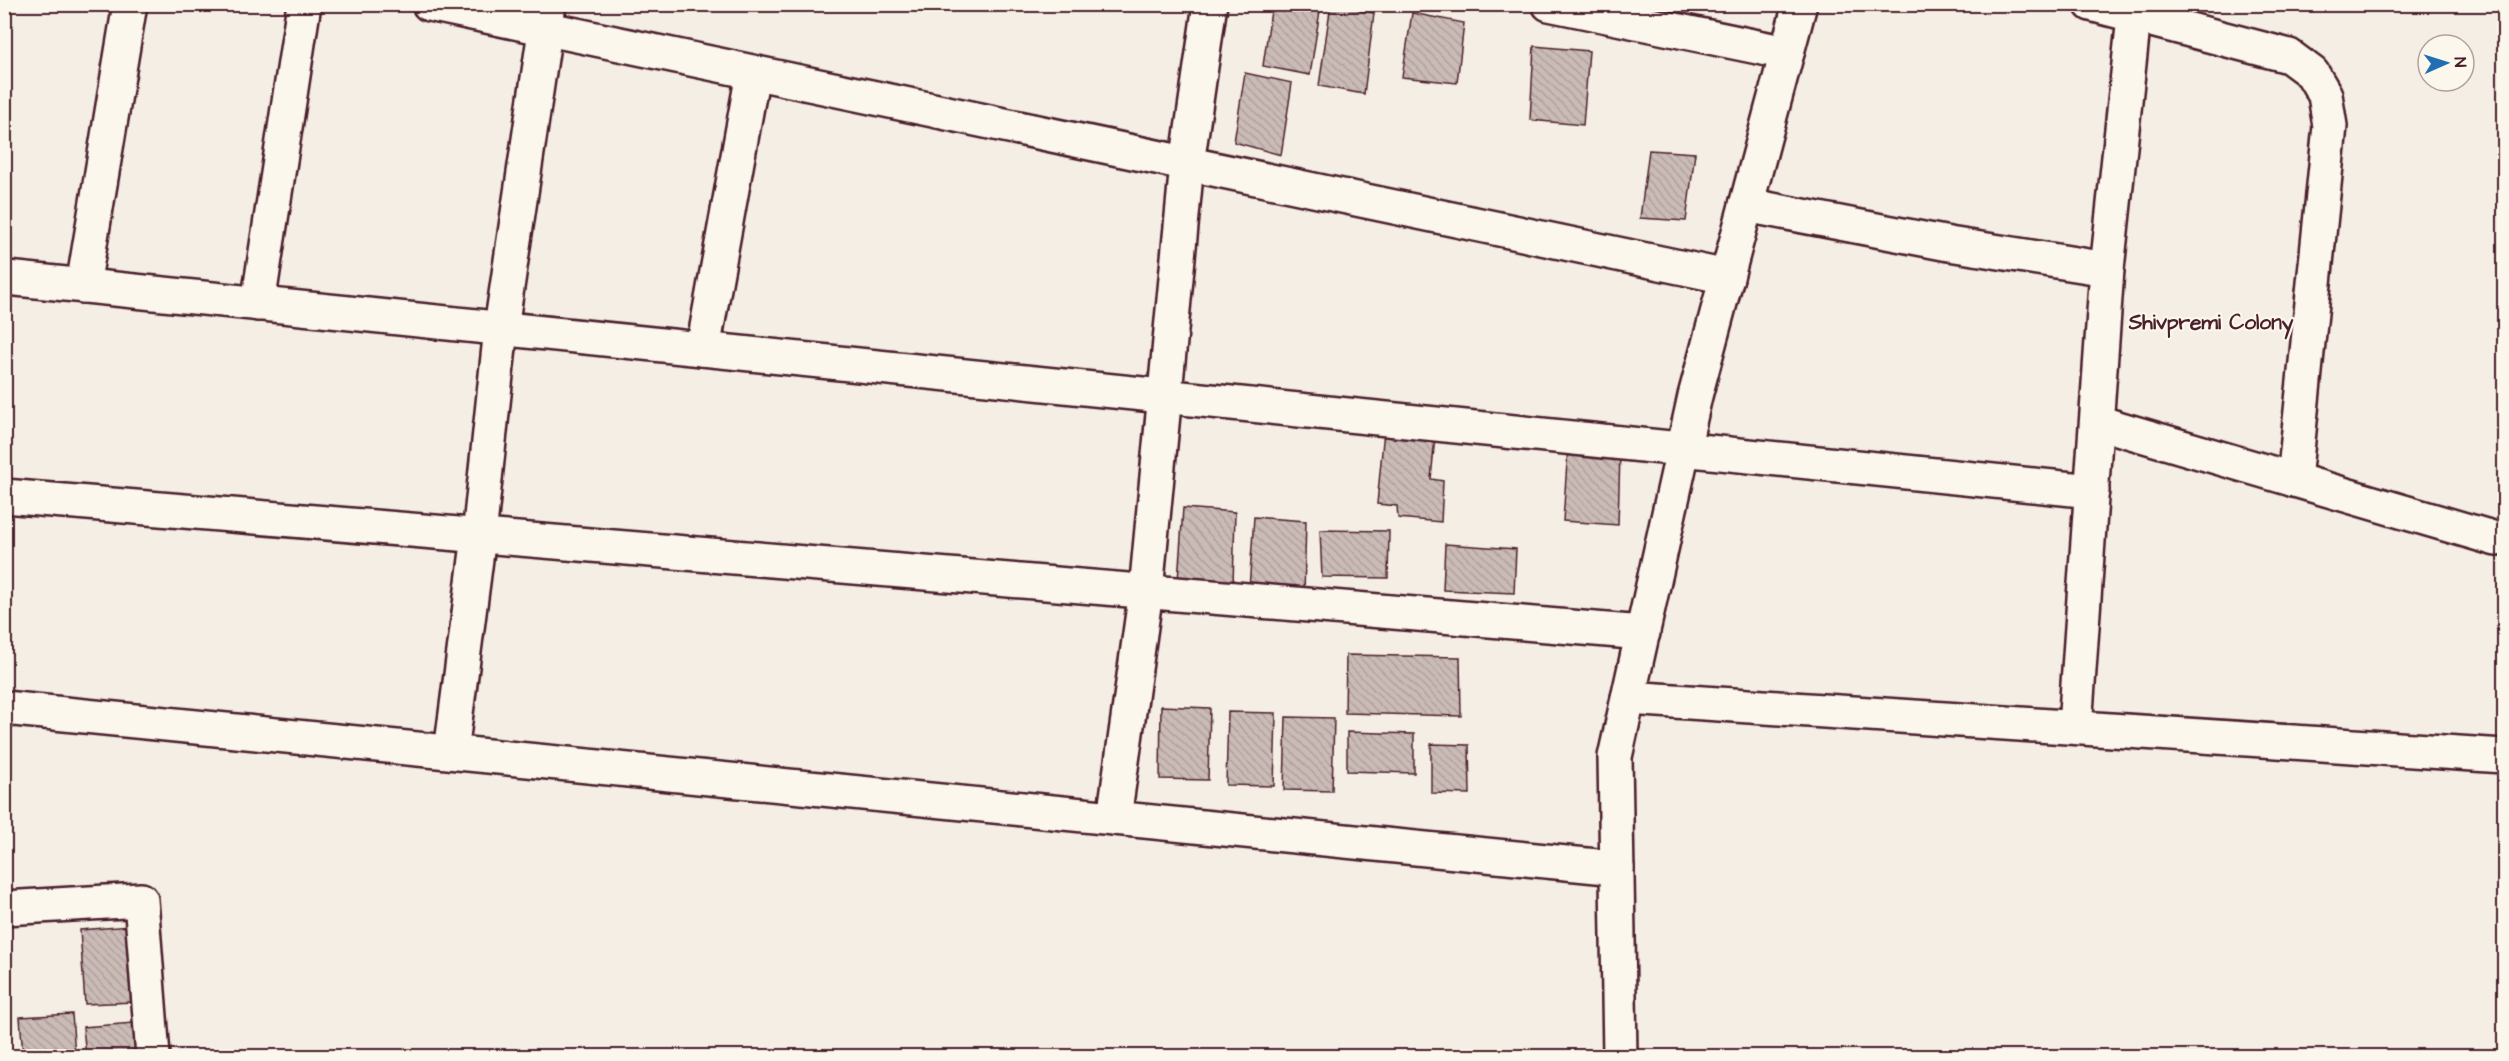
<svg xmlns="http://www.w3.org/2000/svg" width="2509" height="1061" font-family="'Architects Daughter',sans-serif">
	<style>
		.building { fill: url(#building-back-hatch); stroke: #4a1f2b; stroke-width: 1.5 }
		.lines { fill: none; stroke-linecap: round; stroke-linejoin: round }
		.minor-casing { stroke: #4a1f2b; stroke-width: 38 }
		.minor { stroke: #fbf7ec; stroke-width: 33 }
		.labels { text-anchor: middle; stroke-width: 4.5; stroke-linejoin: round; paint-order: stroke }
		.neighbourhood-label { font-size: 21px; font-weight: bold; fill: #4a1f2b; stroke: #fbf7ec }
	</style>
	<defs>
		<pattern id="building-back-hatch" width="6" height="6" patternUnits="userSpaceOnUse" patternTransform="scale(1.5)"><rect width="6" height="6" fill="#cabbb6"/><path d="M-1 5l2 2M0 0l6 6M5-1l2 2" fill="none" stroke="#afa09d"/></pattern>
	</defs>
	<rect width="100%" height="100%" fill="#f4eee4"/>
	<filter id="ink" filterUnits="userSpaceOnUse"><feTurbulence type="fractalNoise" baseFrequency=".0167" numOctaves="2"/><feDisplacementMap in="SourceGraphic" scale="12" xChannelSelector="R" yChannelSelector="G"/><feConvolveMatrix kernelMatrix="1 2 1 2 8 2 1 2 1" color-interpolation-filters="sRGB"/></filter>
	<g filter="url(#ink)">
		<g class="building">
			<path d="M1272 4H1321L1310 75 1263 66Z"/>
			<path d="M1331 4 1374 13 1364 94 1319 86Z"/>
			<path d="M1412 13 1464 23 1457 83 1402 77Z"/>
			<path d="M1534 46 1589 51 1583 125 1530 120Z"/>
			<path d="M1245 73 1292 83 1281 155 1234 142Z"/>
			<path d="M1649 150 1695 153 1686 221 1640 218Z"/>
			<path d="M1384 430 1435 437 1431 479 1443 481 1441 522 1398 518 1397 506 1377 504Z"/>
			<path d="M1568 448 1620 452 1618 525 1563 521Z"/>
			<path d="M1183 508 1235 512 1233 585 1178 581Z"/>
			<path d="M1254 517 1306 521 1304 594 1249 589Z"/>
			<path d="M1320 530 1389 531 1388 578 1322 577Z"/>
			<path d="M1445 544 1516 549 1514 593 1443 590Z"/>
			<path d="M1346 655 1460 657 1461 716 1345 713Z"/>
			<path d="M1161 706 1210 708 1208 780 1160 779Z"/>
			<path d="M1228 712 1276 713 1274 786 1226 785Z"/>
			<path d="M1286 717 1334 718 1332 791 1284 790Z"/>
			<path d="M1347 732 1414 734V773L1347 771Z"/>
			<path d="M1431 744 1469 745 1470 794 1431 793Z"/>
			<path d="M130 926 135 1002 85 1004 80 930Z"/>
			<path d="M5 937 11 1013H4V937Z"/>
			<path d="M72 1014 75 1056H23L20 1017Z"/>
			<path d="M134 1023 137 1056H86L83 1027Z"/>
		</g>
		<g class="lines">
			<defs>
				<g id="minor">
					<path d="M429 4 1727 277"/>
					<path d="M1549 4 1787 53"/>
					<path d="M2091 4 2289 56 2312 73 2325 95 2330 126 2294 480"/>
					<path d="M1746 205 1949 244 2107 269"/>
					<path d="M7 278 2092 491"/>
					<path d="M83 286 130 4"/>
					<path d="M258 304 304 4"/>
					<path d="M703 349 753 73"/>
					<path d="M2097 422 2496 539"/>
					<path d="M4 496 1643 633"/>
					<path d="M1628 698 2504 756"/>
					<path d="M4 708 1617 868"/>
					<path d="M2075 727 2107 269 2134 17"/>
					<path d="M451 752 479 536 501 328 549 4"/>
					<path d="M1114 818 1146 591 1187 164 1210 4"/>
					<path d="M4 908 141 900 153 1056"/>
					<path d="M1620 1056 1615 757 1695 396 1800 4"/>
				</g>
			</defs>
			<use href="#minor" class="minor-casing"/>
			<use href="#minor" class="minor"/>
		</g>
	</g>
	<g class="labels">
		<g class="neighbourhood-label">
			<text x="2211" y="329">Shivpremi Colony</text>
		</g>
	</g>
	<rect width="2509" height="1061" fill="none" stroke="#fbf7ec" stroke-width="24"/>
	<rect x="12" y="12" width="2485" height="1037" fill="none" stroke="#4a1f2b" stroke-width="2" filter="url(#ink)"/>
	<g transform="translate(2446 63) rotate(87)"><circle r="28" fill="#fbf7ec" stroke="#b4a19f" stroke-width="1.5"/>
	<path d="M0-4.5L10 22L0 15L-10 22Z" fill="#1f6fb2"/>
	<text y="-9" font-size="16" font-weight="bold" text-anchor="middle" fill="#4a1f2b">N</text>
	</g>
</svg>
